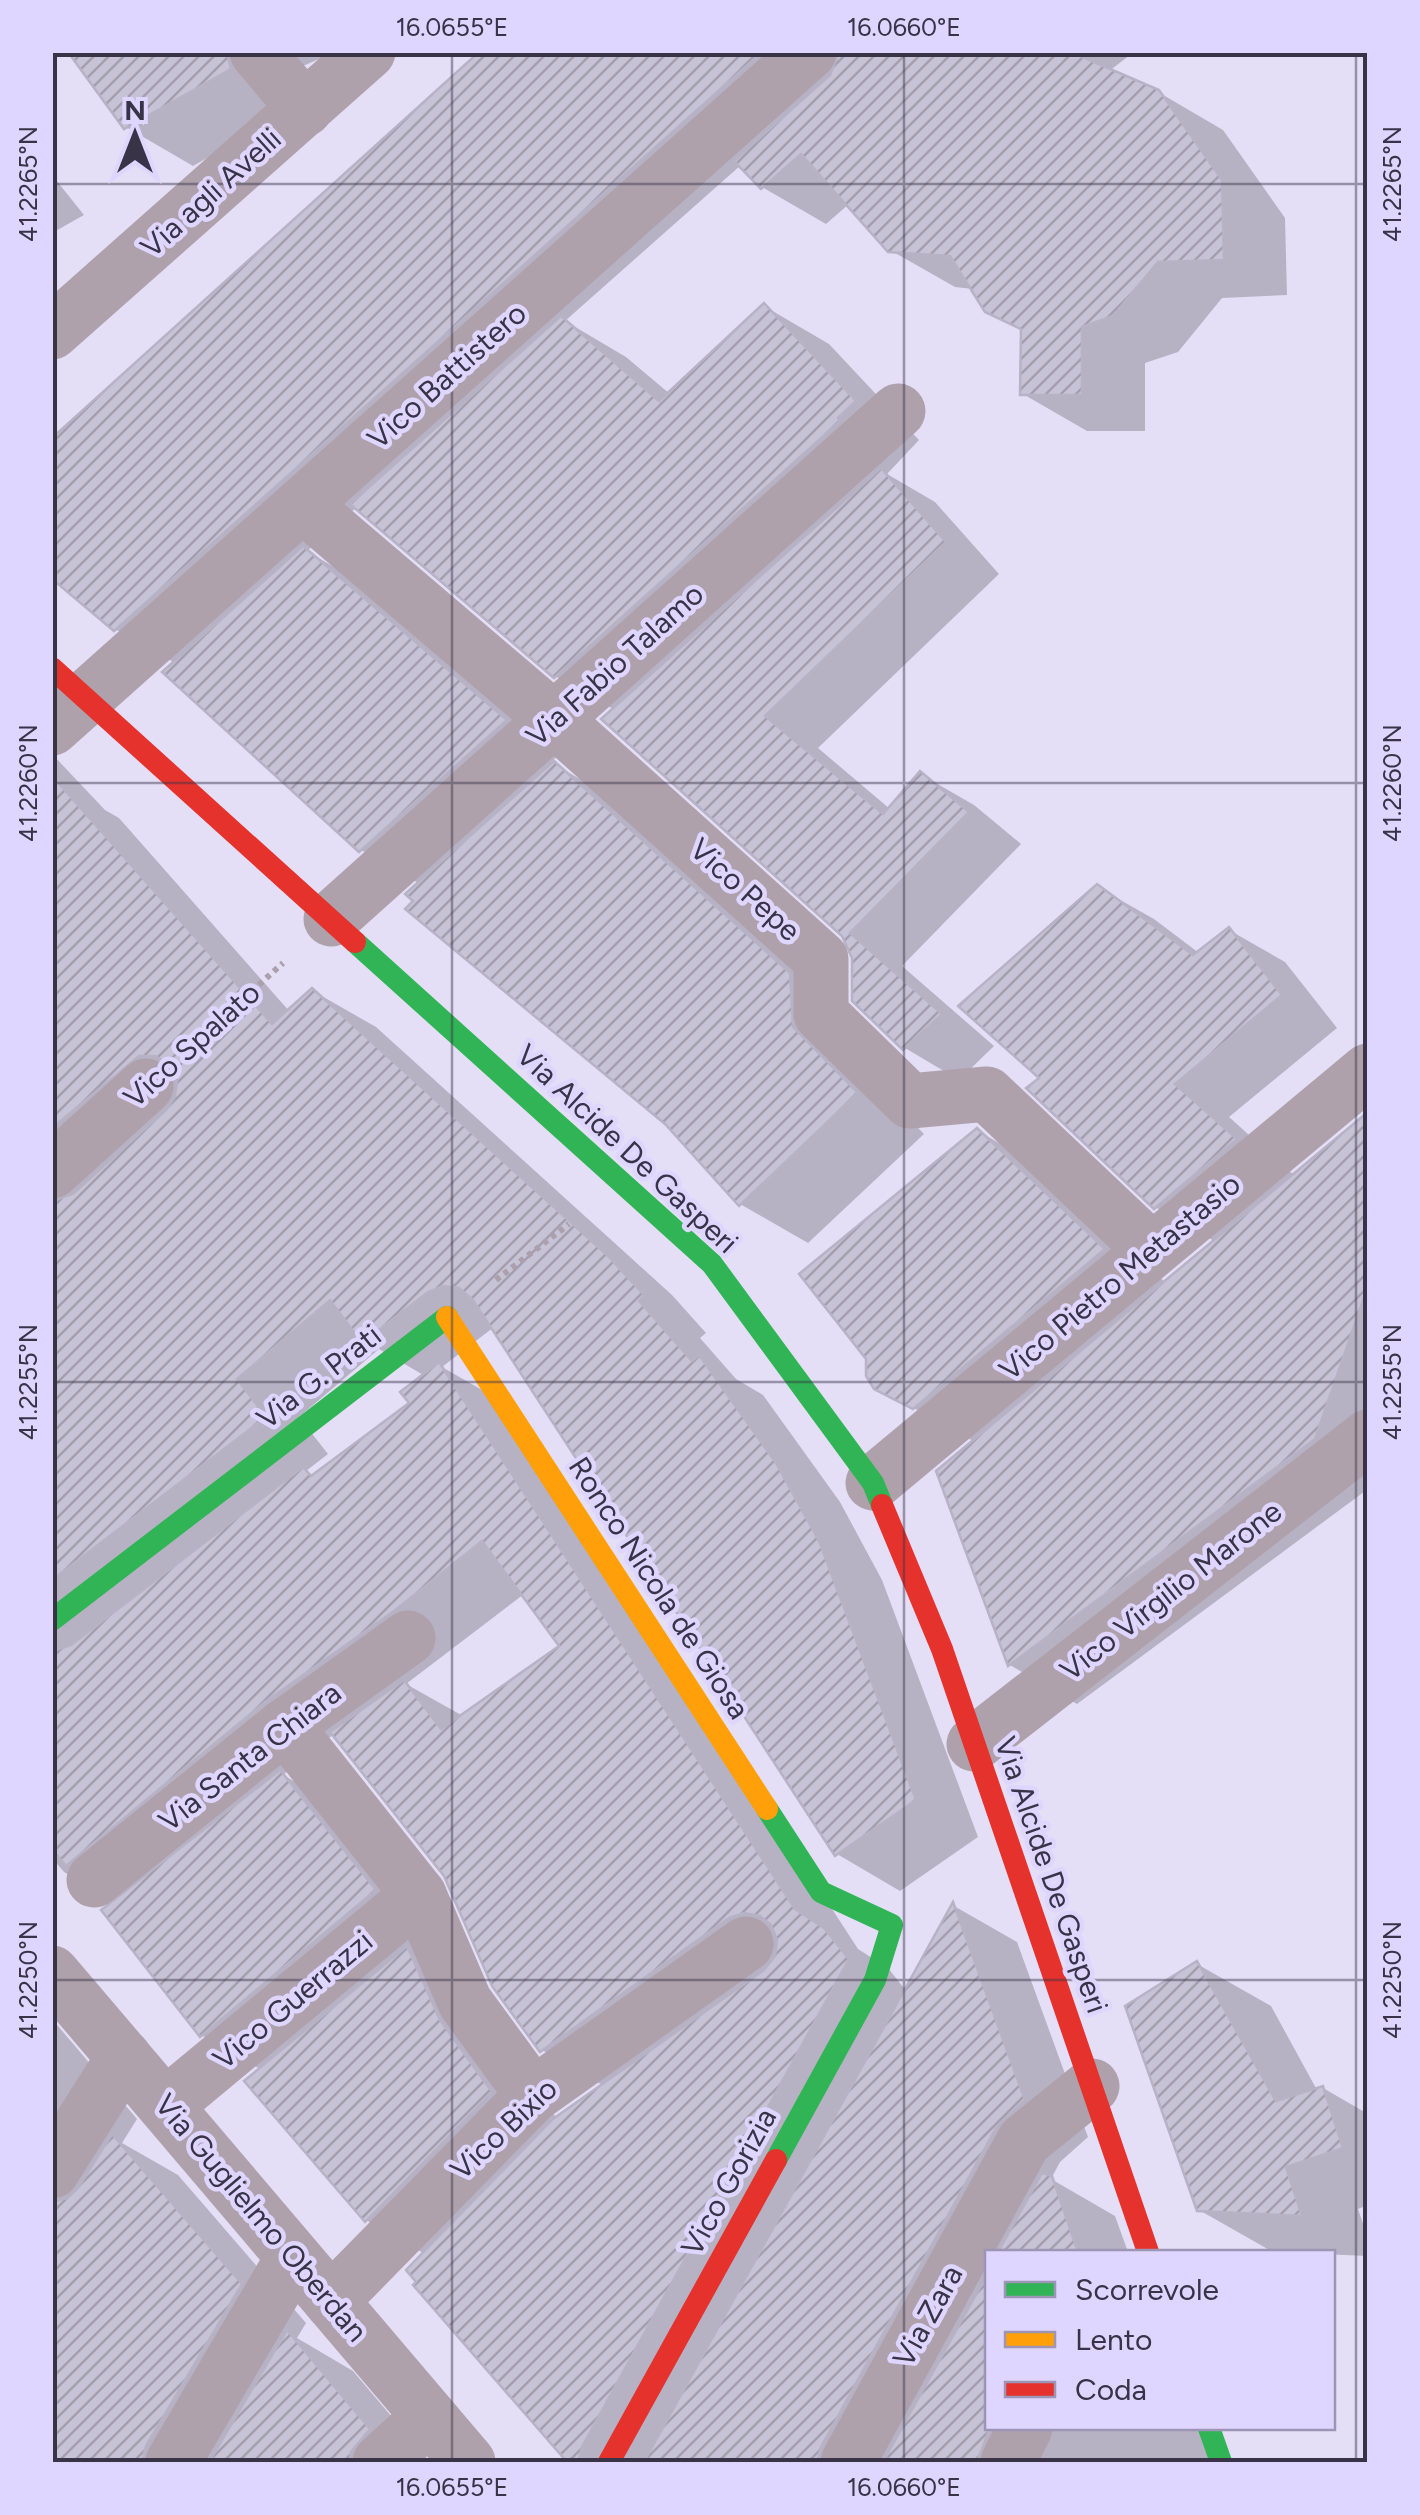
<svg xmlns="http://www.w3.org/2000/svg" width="1420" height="2515" font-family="Figtree,sans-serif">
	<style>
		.shadow { fill: #0003; fill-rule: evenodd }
		.building { fill: url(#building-hatch); stroke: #b7b2c6; stroke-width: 2.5 }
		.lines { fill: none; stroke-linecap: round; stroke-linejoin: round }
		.path { stroke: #aba0ab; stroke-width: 6; stroke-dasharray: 5 5; stroke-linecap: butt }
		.street { stroke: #aea1ab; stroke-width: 55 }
		.fast { stroke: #30b455; stroke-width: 22 }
		.slow { stroke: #ff9f0a; stroke-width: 22 }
		.jam { stroke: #e5322d; stroke-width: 22 }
		.ticks { fill: none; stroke: #383347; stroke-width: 2.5; stroke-opacity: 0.45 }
		.labels { text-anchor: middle; stroke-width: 9; stroke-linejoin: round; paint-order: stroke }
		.street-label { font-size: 30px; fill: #383347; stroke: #dfd6ff }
		.neatline { fill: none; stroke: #383347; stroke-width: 4 }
		.ticks-label { font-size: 25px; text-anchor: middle; fill: #383347 }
	</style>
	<defs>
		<pattern id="building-hatch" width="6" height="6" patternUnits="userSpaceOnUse" patternTransform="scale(2.5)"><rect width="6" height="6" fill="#c7c3d6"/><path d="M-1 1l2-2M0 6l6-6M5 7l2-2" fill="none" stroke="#a39faf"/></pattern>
	</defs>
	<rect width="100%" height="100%" fill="#e4dff6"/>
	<g class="shadow">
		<path d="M71 52H335L303 66 296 107 193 166 126 127Z"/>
		<path d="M488 52H1134L1109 71 1158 92 1223 130 1285 218 1287 295 1222 298 1178 352 1145 363V431H1087L1023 394 1024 332 987 311 973 289 955 287 890 250 849 204 826 224 762 187 741 165 565 321 626 357 670 394 764 306 829 344 919 440 887 474 935 502 999 574 818 748 890 809 920 774 974 805 1021 844 902 966 994 1046 959 1080 905 1048 844 934 615 710 555 676 357 507 307 551 359 582 561 753 551 762 622 804 857 1014 860 1068 924 1134 808 1243 740 1204 667 1122 420 884 361 850 175 663 115 629Z"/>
		<path d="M52 175 84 215 52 233Z"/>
		<path d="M52 754 105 810 119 818 290 1012 313 991 376 1027 672 1295 706 1333 700 1338 736 1379 763 1395 840 1502 882 1580 978 1837 900 1891 837 1854 494 1327 442 1367 503 1402 858 1949 888 1968 907 1992 954 1906 1017 1942 1088 2137 1060 2162 1051 2179 1115 2216 1128 2252H988V2428H1199L1210 2462H574L416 2285 425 2254 366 2220 262 2070 201 2035 116 1902 64 1872 52 1858ZM379 1349 425 1376 413 1404 315 1476 306 1471 328 1454 299 1417ZM524 1594 563 1647 463 1716 406 1684ZM334 1734 446 1875 542 2050 604 2086 557 2119 362 1820 283 1775Z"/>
		<path d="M1097 887 1154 919 1199 953 1229 930 1285 962 1337 1028 1229 1117 1295 1176 1368 1115V1489L1077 1704 1010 1665 975 1442 876 1387 978 1131 1046 1170 1166 1283 1216 1242 1155 1207 1042 1078Z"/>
		<path d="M1197 1964 1271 2006 1317 2090 1323 2088 1368 2114V2205L1358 2209 1368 2238V2256L1273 2252 1199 2210Z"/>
		<path d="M52 2019 137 2119 122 2143 178 2175 306 2323 297 2338 353 2371 430 2462H52Z"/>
	</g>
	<g class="building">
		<path d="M68 52H227L231 69 124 129Z"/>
		<path d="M479 52H762L114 631 52 579V438Z"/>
		<path d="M839 52H1071L1159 90 1222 180 1224 260 1158 262 1113 316 1082 327V395H1020L1021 329 985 312 950 256 888 252 801 154 761 189 734 161 830 75Z"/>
		<path d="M764 303 856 401 838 418 840 421 554 678 350 504 561 316 659 401Z"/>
		<path d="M881 468 946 542 765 716 883 814 920 771 969 812 850 933 942 1014 903 1050 852 1001V958L842 936 601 719Z"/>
		<path d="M303 546 507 720 359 852 162 672Z"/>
		<path d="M554 761 790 973 793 1027 858 1093 739 1206 665 1124 405 909 413 901 405 894Z"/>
		<path d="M52 776 272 1024 312 988 608 1256 644 1295 639 1301 692 1361 699 1355 776 1463 819 1541 916 1800 835 1856 473 1300 459 1288 443 1286 428 1292 362 1343 330 1300 237 1379 266 1417 52 1580V1201L73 1194 167 1109 175 1096 177 1080 168 1064 155 1056H139L52 1128Z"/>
		<path d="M1097 884 1193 955 1229 927 1282 995 1175 1084 1237 1139 1154 1209 1026 1088 1039 1078 958 1006Z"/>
		<path d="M1368 1112V1286L1315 1439 1008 1666 936 1471Z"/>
		<path d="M977 1128 1105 1249 913 1409 874 1389 866 1376V1359L799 1274Z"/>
		<path d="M439 1362 795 1909 824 1928 849 1959 582 2447 578 2462H567L413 2285 416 2282 406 2270 553 2119 764 1970 775 1956 777 1940 771 1925 760 1916 744 1913 729 1918 540 2052 492 1986 444 1876 330 1732 404 1680 441 1729 559 1646 482 1541 394 1611 265 1702 66 1866 52 1849V1651L71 1645 303 1467 311 1476 409 1403 400 1392Z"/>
		<path d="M280 1770 376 1890 200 2037 101 1910Z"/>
		<path d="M953 1902 1025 2100 997 2126 821 2447 817 2462H644Z"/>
		<path d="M407 1946 440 2020 492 2092 365 2222 244 2081Z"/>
		<path d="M1197 1961 1276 2101 1323 2086 1343 2148 1286 2167 1302 2216 1197 2211 1125 2006Z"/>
		<path d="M112 2134 242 2284 146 2446 142 2462H52V2202L67 2198 78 2188Z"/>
		<path d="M1042 2173 1052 2176 1078 2252H998Z"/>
		<path d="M988 2273V2433L977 2462H883Z"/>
		<path d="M287 2330 370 2429 351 2452 350 2462H209Z"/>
	</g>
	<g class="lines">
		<g class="path">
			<path d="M192 1045 283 963"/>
			<path d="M496 1280 569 1224"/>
		</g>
		<g class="street">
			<path d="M257 52 305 109"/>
			<path d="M52 332 368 52"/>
			<path d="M303 505 555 720 821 959V1014L910 1101 987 1094 1152 1250"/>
			<path d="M52 728 809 52"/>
			<path d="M331 919 898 411"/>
			<path d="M52 1171 146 1086"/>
			<path d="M873 1483 1368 1071"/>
			<path d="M285 1726 419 1895 465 2002 533 2095"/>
			<path d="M974 1744 1368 1437"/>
			<path d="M94 1880 285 1726 408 1638"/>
			<path d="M52 1973 468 2462"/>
			<path d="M166 2105 419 1895"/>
			<path d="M52 2171 124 2057"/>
			<path d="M331 2301 533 2095 746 1944"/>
			<path d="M173 2462 293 2258"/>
			<path d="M380 2462 429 2417"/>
			<path d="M848 2462 1024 2141 1092 2086"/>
			<path d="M1008 2462 1025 2428"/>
		</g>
		<g class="fast">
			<path d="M355 942 712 1264 873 1483 882 1505"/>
			<path d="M52 1620 447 1317"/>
			<path d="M767 1809 821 1892 892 1925 875 1980 776 2160"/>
			<path d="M1209 2428 1221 2462"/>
		</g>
		<path class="slow" d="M447 1317 767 1809"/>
		<g class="jam">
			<path d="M52 668 355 942"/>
			<path d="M882 1505 942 1649 1148 2252"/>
			<path d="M609 2462 776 2160"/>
		</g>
	</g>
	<path class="ticks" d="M452 52V2462M904 52V2462M1356 52V2462M52 184H1368M52 783H1368M52 1382H1368M52 1980H1368"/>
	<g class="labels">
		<g class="street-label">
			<text transform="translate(211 193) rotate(-42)" y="10">Via agli Avelli</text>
			<text transform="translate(447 376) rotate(-42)" y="10">Vico Battistero</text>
			<text transform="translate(615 665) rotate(-42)" y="10">Via Fabio Talamo</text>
			<text transform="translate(745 890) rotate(42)" y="10">Vico Pepe</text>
			<text transform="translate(192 1045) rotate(-42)" y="10">Vico Spalato</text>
			<text transform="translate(627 1149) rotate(43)" y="10">Via Alcide De Gasperi</text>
			<text transform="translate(1120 1277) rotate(-40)" y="10">Vico Pietro Metastasio</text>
			<text transform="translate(319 1377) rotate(-38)" y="10">Via G. Prati</text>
			<text transform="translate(659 1588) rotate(57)" y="10">Ronco Nicola de Giosa</text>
			<text transform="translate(1171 1591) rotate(-38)" y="10">Vico Virgilio Marone</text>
			<text transform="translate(250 1757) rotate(-38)" y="10">Via Santa Chiara</text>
			<text transform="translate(1051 1875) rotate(71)" y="10">Via Alcide De Gasperi</text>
			<text transform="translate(293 2000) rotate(-40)" y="10">Vico Guerrazzi</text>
			<text transform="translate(504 2129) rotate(-43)" y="10">Vico Bixio</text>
			<text transform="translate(729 2182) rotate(-61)" y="10">Vico Gorizia</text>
			<text transform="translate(261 2218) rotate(50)" y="10">Via Guglielmo Oberdan</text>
			<text transform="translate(928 2316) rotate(-61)" y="10">Via Zara</text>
		</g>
	</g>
	<rect width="1420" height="2515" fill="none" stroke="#dfd6ff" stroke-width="110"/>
	<rect x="985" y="2250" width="350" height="180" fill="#dfd6ff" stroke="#9c95b5" stroke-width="2.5"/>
	<rect x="1005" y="2282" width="50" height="15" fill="#30b455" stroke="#9c95b5" stroke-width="2.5"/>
	<text x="1075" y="2300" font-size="30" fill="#383347">Scorrevole</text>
	<rect x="1005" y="2332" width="50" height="15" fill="#ff9f0a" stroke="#9c95b5" stroke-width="2.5"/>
	<text x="1075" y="2350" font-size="30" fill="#383347">Lento</text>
	<rect x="1005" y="2382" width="50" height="15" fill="#e5322d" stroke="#9c95b5" stroke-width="2.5"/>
	<text x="1075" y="2400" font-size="30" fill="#383347">Coda</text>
	<g transform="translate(135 135)" stroke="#dfd6ff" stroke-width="8" paint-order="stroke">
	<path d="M0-8L18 38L0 25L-18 38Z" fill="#383347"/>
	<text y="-15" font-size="28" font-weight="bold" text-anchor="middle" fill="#383347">N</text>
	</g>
	<rect x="55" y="55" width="1310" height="2405" class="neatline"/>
	<g class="ticks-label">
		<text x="452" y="36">16.0655°E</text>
		<text x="904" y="36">16.0660°E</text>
		<text transform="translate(28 184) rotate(-90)" y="9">41.2265°N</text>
		<text transform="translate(1392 184) rotate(-90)" y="9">41.2265°N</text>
		<text transform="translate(28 783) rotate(-90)" y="9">41.2260°N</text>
		<text transform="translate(1392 783) rotate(-90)" y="9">41.2260°N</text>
		<text transform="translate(28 1382) rotate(-90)" y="9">41.2255°N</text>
		<text transform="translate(1392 1382) rotate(-90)" y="9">41.2255°N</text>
		<text transform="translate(28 1980) rotate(-90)" y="9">41.2250°N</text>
		<text transform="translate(1392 1980) rotate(-90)" y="9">41.2250°N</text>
		<text x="452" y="2496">16.0655°E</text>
		<text x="904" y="2496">16.0660°E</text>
	</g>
</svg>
